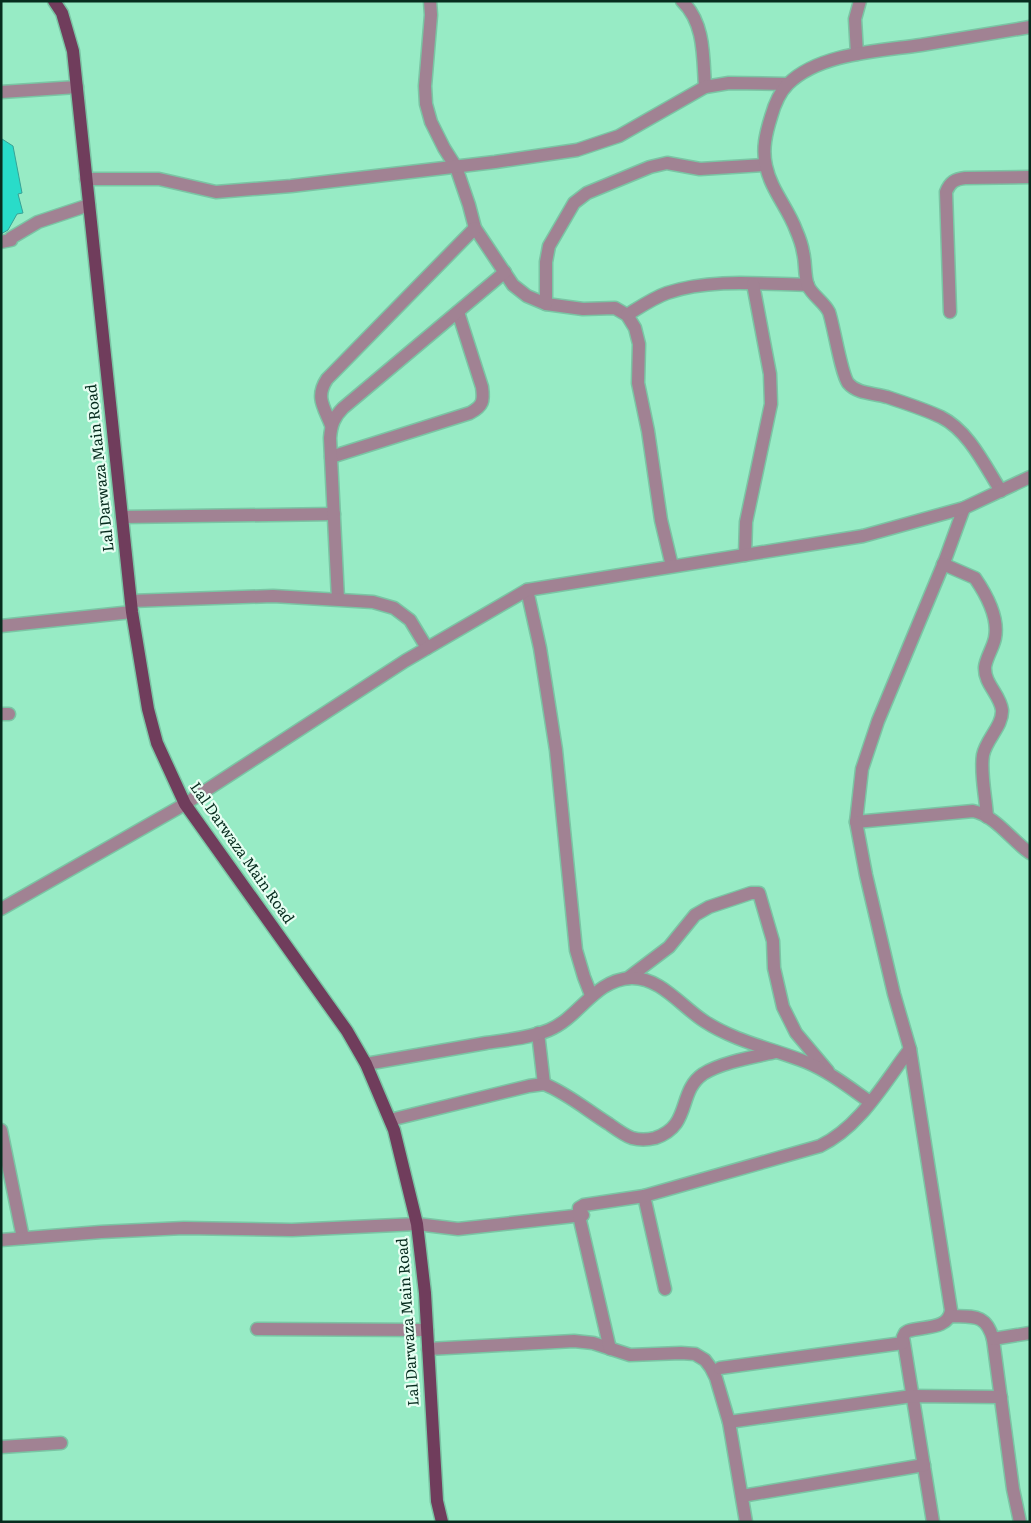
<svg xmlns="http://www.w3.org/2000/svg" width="1031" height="1523" font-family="Literata,serif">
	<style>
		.building { fill: #29dcc9; stroke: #37a396 }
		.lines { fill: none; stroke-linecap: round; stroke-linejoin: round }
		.minor-casing { stroke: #7ac5a4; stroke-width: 15 }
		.major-casing { stroke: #7ac5a4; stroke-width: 15 }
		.minor { stroke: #a18293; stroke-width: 12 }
		.major { stroke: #703d5c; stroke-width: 12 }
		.labels { text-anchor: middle; stroke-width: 4.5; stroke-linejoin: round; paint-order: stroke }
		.street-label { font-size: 15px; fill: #072c1e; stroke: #e6fef2 }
	</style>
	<rect width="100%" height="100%" fill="#97ebc5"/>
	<path class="building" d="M2 139 13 146 22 193 18 194 23 213 17 214 8 230 1 234Z"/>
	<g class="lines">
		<defs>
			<g id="minor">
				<path d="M430 1 431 15 425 86 426 104 431 122 444 148 456 167 469 205 475 228 513 285 527 296 546 304 583 309 615 308 627 315 635 328 639 344 638 383 648 431 661 520 672 566"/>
				<path d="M682 1C705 23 703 57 705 87"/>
				<path d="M857 54 855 19 860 1"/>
				<path d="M1 92 77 87"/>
				<path d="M86 179H159L216 192 291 186 495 162 577 150 619 136 705 87 729 83 787 84"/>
				<path d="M1 242 11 240V238L38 222 89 205"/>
				<path d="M546 304V262L549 246 574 203 587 193 650 167 667 163 700 169 765 165"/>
				<path d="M950 312 946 192C950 182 955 179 965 178L1030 177"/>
				<path d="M627 315C640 307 653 298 667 293 711 278 762 284 808 285"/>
				<path d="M331 425C324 407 315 397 327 379L475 228"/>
				<path d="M331 457 470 413C483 406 484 401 482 387L458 312"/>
				<path d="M1001 491C985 466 969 431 941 417 924 409 905 403 887 397 874 393 857 394 848 383 841 373 834 327 829 312 824 302 813 296 808 286 804 275 806 263 803 252 802 245 799 237 796 230 788 208 771 190 766 166 762 149 766 133 771 117 774 106 780 92 788 84 819 53 880 51 921 45 957 39 993 33 1030 27"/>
				<path d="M964 508 945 560 878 721 862 769 856 822 973 811C996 816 1011 840 1030 853"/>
				<path d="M122 517 334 514"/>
				<path d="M745 555 746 522 771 404 770 374 753 284"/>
				<path d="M943 564 975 578C986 594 999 618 995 638 993 648 986 658 985 667 984 684 1000 694 1002 710 1003 726 986 739 983 755 980 773 986 798 987 817"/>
				<path d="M527 590 540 648 556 750 576 950 584 977 591 995"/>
				<path d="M338 599 330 438C331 425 334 417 343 408L505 272"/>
				<path d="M131 601 273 596 373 602 394 608 410 620 427 648"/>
				<path d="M1 626 132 612"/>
				<path d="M1 714H9"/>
				<path d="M856 822 866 875 894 994 910 1049 951 1310C949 1330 923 1326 908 1331L905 1333 903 1337 933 1522"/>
				<path d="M1 909 185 804 405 661 527 590 863 536 964 508 1030 477"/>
				<path d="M628 978 669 947 695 915 709 907 751 893H759L773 941 774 968 783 1007 796 1033 828 1071"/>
				<path d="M538 1033 544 1084"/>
				<path d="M366 1064C406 1057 446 1050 486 1043 506 1040 530 1038 549 1030 580 1017 594 980 631 978 660 977 681 1006 704 1021 734 1041 773 1049 806 1062 830 1072 850 1088 870 1102"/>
				<path d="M390 1120 529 1086 544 1084C567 1093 588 1111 609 1124 616 1129 624 1135 632 1138 639 1140 647 1140 655 1138 692 1126 677 1092 703 1074 722 1062 754 1057 776 1052"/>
				<path d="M1 1130 23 1238"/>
				<path d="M644 1196 665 1289"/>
				<path d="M1 1240 101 1232 184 1228 292 1230 417 1224 458 1229 583 1215"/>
				<path d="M950 1316C973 1317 986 1313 993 1339L1013 1489 1020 1522"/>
				<path d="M257 1329 427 1330"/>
				<path d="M993 1339 1030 1333"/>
				<path d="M428 1349 574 1341 593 1343 630 1355 681 1353 695 1354 705 1360 711 1368 716 1378 729 1422 746 1522"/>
				<path d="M610 1349 579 1216V1208L584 1205 644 1196 820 1146C860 1127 884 1083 910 1049"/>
				<path d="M720 1368 903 1343"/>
				<path d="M729 1422 912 1396 1001 1397"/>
				<path d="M1 1447 61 1443"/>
				<path d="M742 1496 924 1465"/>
			</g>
			<path id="major" d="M54 1 62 13 73 51 132 612 148 709 157 743 185 804 347 1031 366 1064 394 1130 417 1224 425 1293 437 1501 442 1522"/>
		</defs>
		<use href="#minor" class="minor-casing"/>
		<use href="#major" class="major-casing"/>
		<use href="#minor" class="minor"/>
		<use href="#major" class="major"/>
	</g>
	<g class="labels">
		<g class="street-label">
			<text transform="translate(100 468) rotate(-96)" y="5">Lal Darwaza Main Road</text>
			<text transform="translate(242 853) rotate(55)" y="5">Lal Darwaza Main Road</text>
			<text transform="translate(408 1322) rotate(-94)" y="5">Lal Darwaza Main Road</text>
		</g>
	</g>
	<rect width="1031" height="1523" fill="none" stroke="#072c1e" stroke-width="5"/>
</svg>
